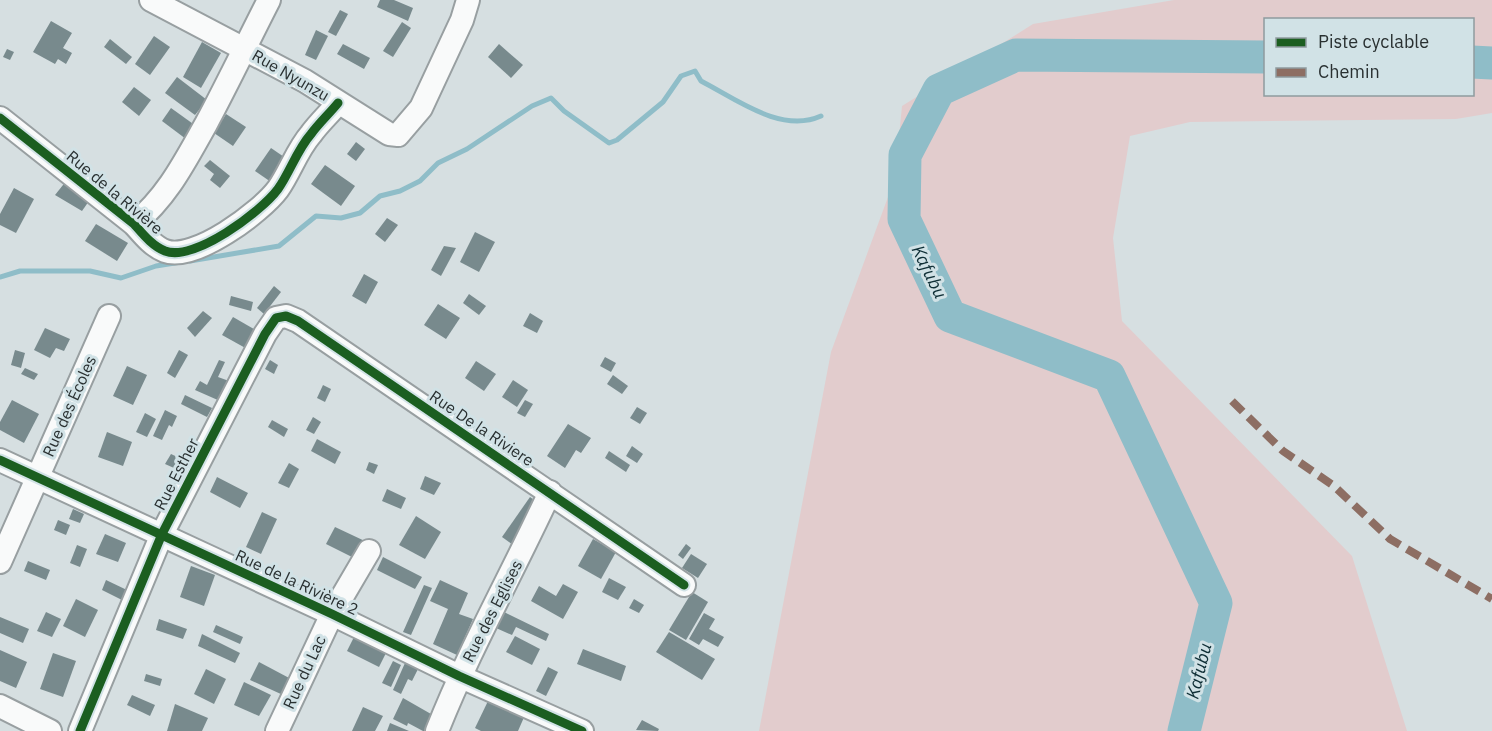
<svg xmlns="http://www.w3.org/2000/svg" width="1492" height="731" font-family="'IBM Plex Sans',sans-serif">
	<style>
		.green { fill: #e2cccd; fill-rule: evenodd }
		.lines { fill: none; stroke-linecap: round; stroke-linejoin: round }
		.stream { stroke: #8fbdc8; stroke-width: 5 }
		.river { stroke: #8fbdc8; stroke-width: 33 }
		.building { fill: #788a8d }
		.minor-casing { stroke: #989fa1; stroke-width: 26 }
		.minor { stroke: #f9fafa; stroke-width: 22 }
		.quiet { stroke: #8d6e63; stroke-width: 8; stroke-dasharray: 15 8; stroke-linecap: butt }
		.cycleway-casing { stroke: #d1e2e6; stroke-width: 13 }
		.cycleway { stroke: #1b5e20; stroke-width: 9 }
		.labels { text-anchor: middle; stroke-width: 6; stroke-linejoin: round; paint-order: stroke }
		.street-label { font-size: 16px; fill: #293031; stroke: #d1e2e6 }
		.water-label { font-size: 18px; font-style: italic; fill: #0f2f36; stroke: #d1e2e6 }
	</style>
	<rect width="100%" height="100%" fill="#d6dfe1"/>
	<path class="green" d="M1174 0H1492V113L1456 119 1190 122 1130 136 1113 238 1122 321 1352 556 1407 731H759L831 352 895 178 902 106 1033 24ZM1266 20H1472V94H1266Z"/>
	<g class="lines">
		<g class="stream">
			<path d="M190 261 279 246 316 216 341 218 360 213 380 196 400 191 420 181 438 163 467 149 532 106 551 98 564 111 609 143 617 140 663 102 681 76 695 71 701 81C736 99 781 134 821 116"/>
			<path d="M0 277 20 271H90L121 278 156 266 181 262"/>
		</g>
		<g class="river">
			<path d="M1472 62 1492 63"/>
			<path d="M1184 731 1216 603 1109 376 950 316 904 219 905 155 939 90 1016 55 1266 57"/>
		</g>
	</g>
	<g class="building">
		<path d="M380 0H394L413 8 408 21 377 7Z"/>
		<path d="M340 10 348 14 336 36 328 32Z"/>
		<path d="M51 21 72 33 63 48 72 53 66 64 58 59 55 64 33 52Z"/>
		<path d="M402 22 411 28 393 57 383 51Z"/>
		<path d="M316 30 328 36 316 60 305 55Z"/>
		<path d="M154 36 170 47 150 75 135 64Z"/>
		<path d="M110 39 132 57 126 64 104 47Z"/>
		<path d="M202 42 221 53 201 88 183 77Z"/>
		<path d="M343 44 370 58 364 69 337 54Z"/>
		<path d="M499 44 523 65 511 78 488 57Z"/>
		<path d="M7 49 14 52 10 60 3 57Z"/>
		<path d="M177 77 207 100 195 115 165 93Z"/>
		<path d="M134 87 151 100 139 116 122 102Z"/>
		<path d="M171 108 196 126 186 139 162 121Z"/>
		<path d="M226 114 246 127 233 146 214 133Z"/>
		<path d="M356 142 365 149 356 161 347 154Z"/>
		<path d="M271 148 287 159 271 182 255 171Z"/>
		<path d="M210 160 230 176 220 188 210 180 214 174 204 166Z"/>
		<path d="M325 165 355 186 341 206 311 184Z"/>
		<path d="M67 180 89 201 82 211 55 195Z"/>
		<path d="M14 188 34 199 16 233 0 225V214Z"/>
		<path d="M387 218 398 225 385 242 375 234Z"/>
		<path d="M96 224 128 243 117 261 85 241Z"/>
		<path d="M475 232 495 242 479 272 460 262Z"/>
		<path d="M444 246 456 248 441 276 431 270Z"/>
		<path d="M364 274 378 282 366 304 352 296Z"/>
		<path d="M274 286 281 292 264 314 257 308Z"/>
		<path d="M469 294 486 306 479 315 463 303Z"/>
		<path d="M231 296 253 302 251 311 229 305Z"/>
		<path d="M438 304 460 318 446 339 424 325Z"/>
		<path d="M203 311 212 318 195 337 187 328Z"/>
		<path d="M530 313 543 321 537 333 523 326Z"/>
		<path d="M233 317 259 332 249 350 222 335Z"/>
		<path d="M45 328 70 339 64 351 56 348 50 358 34 350Z"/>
		<path d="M15 350 25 353 21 368 11 365Z"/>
		<path d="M179 350 188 355 175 378 167 373Z"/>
		<path d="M605 357 616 363 611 372 600 366Z"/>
		<path d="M219 360 225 362 218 377 229 381 220 401 195 390 200 381 207 385Z"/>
		<path d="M270 360 278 365 274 374 265 369Z"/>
		<path d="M476 361 496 374 484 391 465 378Z"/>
		<path d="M127 366 147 375 133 405 113 396Z"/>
		<path d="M25 368 38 374 34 380 21 374Z"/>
		<path d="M613 375 628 386 622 394 607 384Z"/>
		<path d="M513 380 528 390 517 407 502 397Z"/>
		<path d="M323 385 331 389 325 402 317 398Z"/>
		<path d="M185 395 212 408 207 417 181 404Z"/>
		<path d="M12 400 39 414 24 443 0 430V422Z"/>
		<path d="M525 400 533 404 525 417 517 413Z"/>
		<path d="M637 407 647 413 640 424 630 418Z"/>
		<path d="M165 410 177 416 172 427 169 425 162 440 153 436Z"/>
		<path d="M145 413 156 419 147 437 136 432Z"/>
		<path d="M313 417 321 422 314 434 306 430Z"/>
		<path d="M272 420 288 429 284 437 268 427Z"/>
		<path d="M568 424 591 438 581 453 576 450 565 468 547 456Z"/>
		<path d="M107 432 132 442 123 466 98 457Z"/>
		<path d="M317 439 341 452 335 464 311 451Z"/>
		<path d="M632 446 643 454 637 463 626 456Z"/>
		<path d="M609 451 630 465 626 472 605 458Z"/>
		<path d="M171 454 188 462 183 472 165 464Z"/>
		<path d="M369 462 378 465 374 474 366 470Z"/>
		<path d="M289 463 299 469 289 488 278 483Z"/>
		<path d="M425 476 441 483 434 495 420 489Z"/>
		<path d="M217 477 248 493 240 508 210 492Z"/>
		<path d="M387 489 406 498 401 509 382 501Z"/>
		<path d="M530 497 541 505 513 545 502 537Z"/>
		<path d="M73 509 84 514 80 523 69 519Z"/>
		<path d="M262 512 277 519 261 554 246 547Z"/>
		<path d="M416 516 441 532 425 559 399 545Z"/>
		<path d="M58 520 70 525 66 535 54 530Z"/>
		<path d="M335 527 369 543 360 561 326 544Z"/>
		<path d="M105 534 126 543 118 562 96 554Z"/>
		<path d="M593 539 616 552 601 579 578 566Z"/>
		<path d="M686 544 691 548 683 559 678 555Z"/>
		<path d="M77 545 87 549 80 567 70 563Z"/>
		<path d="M691 554 707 564 698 578 682 568Z"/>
		<path d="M383 557 422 577 415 589 377 570Z"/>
		<path d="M28 561 50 570 46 580 24 571Z"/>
		<path d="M191 566 215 575 204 606 180 597Z"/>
		<path d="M609 578 626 587 618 600 602 592Z"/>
		<path d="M106 580 129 591 124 601 102 590Z"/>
		<path d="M440 580 468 593 459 614 473 619 457 655 433 644 448 609 430 601Z"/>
		<path d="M563 584 578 592 563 619 531 601 539 586 556 596Z"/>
		<path d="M424 585 432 588 411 635 403 632Z"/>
		<path d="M692 592 708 602 686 640 669 630Z"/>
		<path d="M76 599 98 610 85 637 63 626Z"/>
		<path d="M634 599 644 605 639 613 629 608Z"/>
		<path d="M46 612 61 619 52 637 37 631Z"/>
		<path d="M504 612 549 634 546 641 516 627 512 635 496 628Z"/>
		<path d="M704 613 715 619 709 629 724 637 718 647 703 639 699 645 689 639Z"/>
		<path d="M0 617 29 629 23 643 0 633Z"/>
		<path d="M159 619 187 629 183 639 156 630Z"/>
		<path d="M216 625 243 637 240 644 213 632Z"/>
		<path d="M669 632 715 659 702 680 656 652Z"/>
		<path d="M202 634 240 653 235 663 198 646Z"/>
		<path d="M355 635 387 651 379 667 347 651Z"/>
		<path d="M515 636 540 649 532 665 506 652Z"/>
		<path d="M583 649 626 666 621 681 577 664Z"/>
		<path d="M0 650 27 662 16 688 0 681Z"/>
		<path d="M53 653 76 661 63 697 40 689Z"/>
		<path d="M393 661 401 665 391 687 382 683Z"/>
		<path d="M259 662 291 679 283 695 250 680Z"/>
		<path d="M405 663 418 669 412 681 408 679 401 694 393 690Z"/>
		<path d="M548 667 558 672 546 696 536 691Z"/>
		<path d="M206 669 226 679 214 704 194 694Z"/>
		<path d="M146 674 162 679 160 686 144 681Z"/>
		<path d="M244 682 271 695 259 716 234 705Z"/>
		<path d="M132 695 155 705 150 716 127 705Z"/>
		<path d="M403 698 438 718 431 731H423L408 723 407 726 393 719Z"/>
		<path d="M489 699 525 715 518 731H481L475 728Z"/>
		<path d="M175 704 208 718 202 731H167Z"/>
		<path d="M363 707 383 716 375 731H352Z"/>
		<path d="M642 720 659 729 658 731 636 730Z"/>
		<path d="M390 723 409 731H387Z"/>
	</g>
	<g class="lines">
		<defs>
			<g id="minor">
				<path d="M151 0 305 81 389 134 398 135 421 108 462 20 468 0"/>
				<path d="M0 118 134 224C142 233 152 246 165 251 194 262 261 212 278 189 290 172 297 150 311 134 319 123 329 114 338 103"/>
				<path d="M134 224C168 196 185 161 206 124 228 83 248 41 269 0"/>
				<path d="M0 460 332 614 459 676 582 731"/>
				<path d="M0 562 109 316"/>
				<path d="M0 706 50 731"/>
				<path d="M80 731 162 534 265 334 276 318 286 316 298 321 684 585"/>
				<path d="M277 731 332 614 369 551"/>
				<path d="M437 731C469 650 513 572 550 492"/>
			</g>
		</defs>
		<use href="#minor" class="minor-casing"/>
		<use href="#minor" class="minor"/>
		<path class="quiet" d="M1232 401 1283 451 1334 486 1390 539 1492 599"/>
		<defs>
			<g id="cycleway">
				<path d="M0 118 134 224C142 233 152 246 165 251 194 262 261 212 278 189 290 172 297 150 311 134 319 123 329 114 338 103"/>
				<path d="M0 460 332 614 459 676 582 731"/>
				<path d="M80 731 162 534 265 334 276 318 286 316 298 321 684 585"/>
			</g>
		</defs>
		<use href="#cycleway" class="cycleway-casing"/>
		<use href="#cycleway" class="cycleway"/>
	</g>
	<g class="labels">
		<g class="street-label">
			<text transform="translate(291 75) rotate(30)" y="6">Rue Nyunzu</text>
			<text transform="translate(115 192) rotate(40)" y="6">Rue de la Rivière</text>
			<text transform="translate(69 406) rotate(-66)" y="6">Rue des Écoles</text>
			<text transform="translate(482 428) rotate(34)" y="6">Rue De la Riviere</text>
			<text transform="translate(176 474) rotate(-63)" y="6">Rue Esther</text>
			<text transform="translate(297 582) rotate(25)" y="6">Rue de la Rivière 2</text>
			<text transform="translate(492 611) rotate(-63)" y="6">Rue des Eglises</text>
			<text transform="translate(304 672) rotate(-65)" y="6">Rue du Lac</text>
		</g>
		<g class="water-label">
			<text transform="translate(929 272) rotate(64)" y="6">Kafubu</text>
			<text transform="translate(1199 671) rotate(-76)" y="6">Kafubu</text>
		</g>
	</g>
	<rect x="1264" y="18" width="210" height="78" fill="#d1e2e6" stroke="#8e9b9e" stroke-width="1.5"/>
	<rect x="1276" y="38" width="30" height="9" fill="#1b5e20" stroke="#8e9b9e" stroke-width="1.5"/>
	<text x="1318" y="48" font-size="18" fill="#293031">Piste cyclable</text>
	<rect x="1276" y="68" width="30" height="9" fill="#8d6e63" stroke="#8e9b9e" stroke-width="1.5"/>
	<text x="1318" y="78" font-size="18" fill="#293031">Chemin</text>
</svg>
